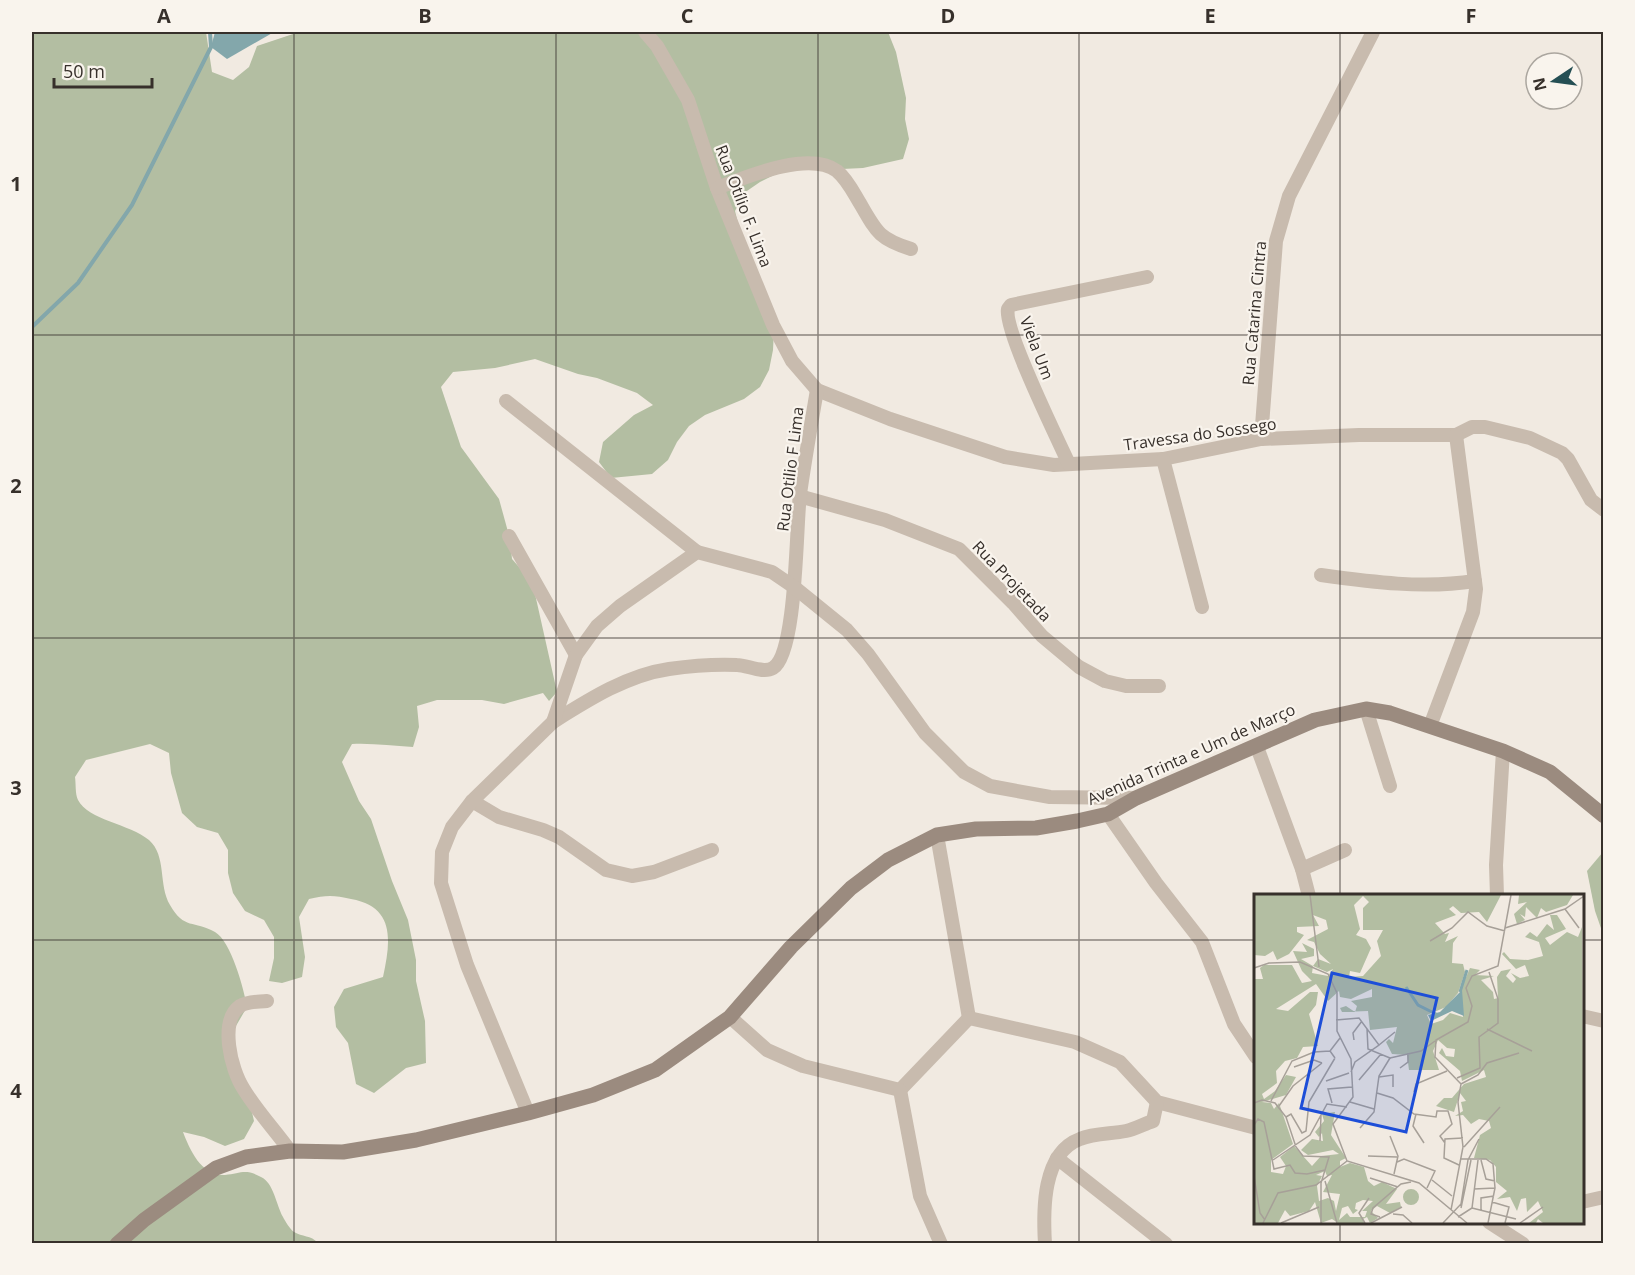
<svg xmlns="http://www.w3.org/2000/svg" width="1635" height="1275" font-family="'Open Sans',sans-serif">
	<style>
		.green { fill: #b3bea2 }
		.water { fill: #83a7ab }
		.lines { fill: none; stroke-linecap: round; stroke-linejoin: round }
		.stream { stroke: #83a7ab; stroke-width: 4 }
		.street { stroke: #c8bbae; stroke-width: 14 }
		.secondary { stroke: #9b8b7f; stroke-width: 15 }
		.grid { fill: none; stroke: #37302b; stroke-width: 1.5; stroke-opacity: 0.55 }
		.labels { text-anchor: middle; stroke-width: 4.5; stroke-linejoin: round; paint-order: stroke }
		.street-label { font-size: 16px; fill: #37302b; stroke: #f9f4ed }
		.inset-river { fill: none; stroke: #83a7ab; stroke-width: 3 }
		.inset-road { fill: none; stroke: #a7a098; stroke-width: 1.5 }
		.view { fill: #1d4ed8; fill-opacity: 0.15; stroke: #1d4ed8; stroke-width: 3 }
		.inset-edge { fill: none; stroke: #37302b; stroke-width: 3 }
		.neatline { fill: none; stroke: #37302b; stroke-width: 2 }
		.grid-label { font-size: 20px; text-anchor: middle; font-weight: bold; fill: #37302b }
	</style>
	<rect width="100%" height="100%" fill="#f1eae1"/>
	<g class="green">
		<path d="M32 32H206L212 72 233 80 249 67 257 46 299 32H888L896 52 906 98 905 119 909 139 903 159 863 168 842 169 820 164 780 172 760 182 744 193 735 211 740 231 774 329 773 350 769 370 760 387 744 399 705 415 689 426 677 442 668 460 652 474 611 478 599 462 603 442 634 415 653 405 637 393 597 378 578 374 535 359 495 368 453 372 441 387 461 447 499 499 510 539 512 559 526 575 535 594 557 692 549 701 543 693 504 704 482 700H437L417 706 419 727 413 747C392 746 373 743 352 744L342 762 359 801 371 819 392 881 408 920 416 960V981L425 1021 426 1063 406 1068 374 1093 356 1084 348 1043 336 1027 334 1007 344 989 383 977C391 940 395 907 351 899 334 895 326 895 309 899L299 917 305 957 302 977 282 983 269 981 274 958V937L264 920 245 911 233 893 228 873V850L218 833 197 827 182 813 171 773 169 753 150 744 86 760 75 777C76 783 75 794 78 800 88 820 130 824 149 840 167 856 158 885 170 905 184 930 194 920 215 932 231 941 244 989 247 1007L226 1043 245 1081 254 1121 244 1139 225 1146 204 1137 183 1132C190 1150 201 1176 225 1175 240 1174 245 1168 261 1177 274 1183 276 1205 283 1217 285 1221 290 1229 294 1232 302 1237 311 1235 318 1243H32Z"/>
		<path d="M1603 852V934L1595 911 1587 871Z"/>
	</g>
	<path class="water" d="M215 32H274L227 59 211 47Z"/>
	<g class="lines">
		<path class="stream" d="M32 327 78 283 132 205 211 47 210 32"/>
		<g class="street">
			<path d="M645 32 657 46 688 100 717 188 773 325 792 361 817 390 890 419 1005 457 1054 465 1163 459 1261 439 1359 435H1456L1472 427H1485L1530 438 1562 453 1568 459 1591 500 1604 510"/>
			<path d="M717 188C746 177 809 150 837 171 848 180 854 194 861 205 877 233 880 239 911 249"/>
			<path d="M506 401 697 552"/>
			<path d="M1261 439 1276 241 1289 196 1373 32"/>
			<path d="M1163 459 1202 607"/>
			<path d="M1069 464C1058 440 1003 328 1008 309L1011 305 1147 277"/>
			<path d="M799 496 885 520 959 549 1013 603 1042 636 1079 667 1105 681 1126 686H1159"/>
			<path d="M509 536 576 655"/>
			<path d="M1321 575C1372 582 1423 589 1475 581"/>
			<path d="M1366 709 1390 786"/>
			<path d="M553 722C588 700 627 675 669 669 690 666 715 664 737 665 747 665 763 674 773 668 797 654 796 524 800 494 805 459 811 425 817 390"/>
			<path d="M1430 726 1473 612 1476 589 1456 435"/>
			<path d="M1257 747 1302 869 1309 896"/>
			<path d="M472 801 499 817 543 830 559 837 606 870 632 876 654 872 712 850"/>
			<path d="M1108 814 1156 883 1202 942 1234 1024 1256 1057"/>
			<path d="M937 835 969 1018"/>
			<path d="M1302 869 1345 850"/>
			<path d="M1497 896 1496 865 1503 751"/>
			<path d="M267 1001C258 1002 248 1001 240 1006 219 1021 231 1069 243 1088 256 1110 275 1130 290 1151"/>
			<path d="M1582 1016 1604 1021"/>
			<path d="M730 1017 767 1050 803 1066 900 1090 969 1018"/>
			<path d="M969 1018 1075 1042 1120 1062 1157 1102 1256 1128"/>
			<path d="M900 1090 920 1196 941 1244"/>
			<path d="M528 1113 467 965 441 883 442 852 452 827 472 801 553 722 576 655 597 626 620 606 697 552 772 572 794 587 847 630 868 654 925 733 964 772 990 786 1050 797 1136 798"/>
			<path d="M1057 1158 1166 1244"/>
			<path d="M1582 1202 1604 1197"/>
			<path d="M1489 1222 1523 1244"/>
			<path d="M1045 1244C1043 1211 1042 1153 1080 1139 1094 1133 1112 1134 1126 1131 1135 1129 1144 1124 1153 1121L1157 1102"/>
		</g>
		<path class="secondary" d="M117 1244 144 1220 216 1168 246 1157 290 1151 343 1152 416 1140 528 1113 593 1095 655 1070 730 1017 791 947 851 888 888 860 937 835 976 829 1036 828 1077 821 1108 814 1136 798 1315 720 1366 709 1390 713 1503 751 1550 772 1604 816"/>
	</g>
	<path class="grid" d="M294 32V1244M556 32V1244M818 32V1244M1079 32V1244M1340 32V896M32 335H1604M32 638H1604M32 940H1256M1582 940H1604M1340 1222V1244"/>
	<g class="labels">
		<g class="street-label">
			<text transform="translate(744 206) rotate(69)" y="6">Rua Otílio F. Lima</text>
			<text transform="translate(1254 313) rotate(-85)" y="6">Rua Catarina Cintra</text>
			<text transform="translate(1037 348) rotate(69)" y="6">Viela Um</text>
			<text transform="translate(1200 434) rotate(-8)" y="6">Travessa do Sossego</text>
			<text transform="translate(790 469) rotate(-83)" y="6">Rua Otilio F Lima</text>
			<text transform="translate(1012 581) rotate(46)" y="6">Rua Projetada</text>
			<text transform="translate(1191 754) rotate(-24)" y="6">Avenida Trinta e Um de Março</text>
		</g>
	</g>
	<g transform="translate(1254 894)">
		<rect width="330" height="330" fill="#f1eae1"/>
		<path d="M0 1H247L233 28 225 18 207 19 199 12 195 15 202 21 181 29 191 40 195 39 191 48 204 42 199 49 198 69 209 70 211 78 204 99 192 113 173 121 177 130 189 126 196 119 209 123 207 95 216 74 226 76 221 81 240 82 227 86 239 98 240 105 244 104 243 83 247 77 257 75 252 82 259 89 262 85 257 79 266 84 275 82 271 71 262 75 248 60 250 58 256 65 274 66 289 62 285 48 271 43 276 38 283 43 293 30 300 36 296 21H303L312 35 291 44 296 51 313 38 324 43 328 33 330 329H289L284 325 282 329H275L289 318 284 307 273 318 272 304 267 305 263 317 256 303 243 305 253 297 242 288V273L236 266 220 264 226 241 237 234 235 227 225 225 217 230 209 221 201 222 209 217 207 208 212 207 206 199 200 218 182 212 190 204H198L210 190 232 183 230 176 208 187 206 177 185 159 188 154 192 162 200 163 201 155 193 154 184 146 179 157 185 176H155L153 161 138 160 132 148 135 145 139 149 143 133 116 136 114 117 88 118 86 114 92 112 101 118 103 112 97 107 118 103V95L97 105 86 103 85 97 74 107 62 90 22 115 34 117 56 98H64L62 111 55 120 64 152 49 153 43 164 31 167 22 177 23 189 8 200 10 205 21 197 32 181 42 183 32 201 8 208 17 209 20 215 25 209 39 250 17 266V278L29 280 32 272 26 263 40 252 58 272 67 262 85 260 79 256 54 261 47 256 58 245 69 247 68 239 65 243 61 238 70 227 68 220 81 218 77 241 92 264 86 267V273L96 269 110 273 114 287 120 292 128 288 143 295 132 310 146 308 147 313 136 319 123 312 117 317 124 324 116 329 113 323 109 325 110 329H84L78 325 67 329 61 308 55 317 36 322 31 316 24 329H0V85H9L6 74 10 71H38L48 89 58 87 48 77 39 57 53 58 48 49 60 55V62L47 65 59 72 58 79 74 82 79 75 73 78 59 72 64 65 77 70 66 60 60 48 53 46 74 35 72 26 59 21 65 32 43 33V38L50 41 35 60 23 66 19 57 11 62 0 61ZM109 2 115 8 109 14V36H129L123 47 127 62 109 82 95 83 96 77 106 79 117 54 112 45 102 41 106 35 100 11ZM71 277 73 282 78 281 69 298 86 300 82 317 80 307 74 304 65 307 63 292 68 282 62 281ZM109 306 119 307 108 317H113L111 323H96L93 319 85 326 88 314 94 312 99 320 104 316 101 315 102 309ZM265 1H319L313 11 292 18 287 14 283 24 272 13 271 23 266 20 271 26 263 30 260 20 273 8 264 10ZM149 303a8 8 0 1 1 16 0a8 8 0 1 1-16 0Z" fill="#b3bea2" fill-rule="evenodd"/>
		<path d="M208 96 210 122 198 117 177 127 174 121 186 118Z" fill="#83a7ab"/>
		<path class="inset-river" d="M152 93 164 111 184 121M206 98 213 76"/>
		<path class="inset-road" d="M56 1 65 73M311 15 325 34M251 34 311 15 330 2M176 47 198 34 214 18 233 32 251 37M0 74 15 69 46 68 74 80 83 99V137L97 165 99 203 79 230 93 267 165 289 213 329M82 126 105 124 125 151 101 168 97 178M113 135 114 155 136 164M233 135 278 157M100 146 99 139 108 127M125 151 141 138M81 164 76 157 86 144M136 164 167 157 181 147M40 173 60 166 68 169M146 174 154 168V159M125 183 139 181V193M203 184 226 174 225 143 244 129V105L235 78M105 186 127 160M72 187 95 179M207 190 181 163 182 146 214 128 218 112 212 94 218 82 244 72 257 1M207 190 224 181 233 169 265 159M160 198 162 190 193 177M123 199 139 204 160 220 182 223 183 217H194L198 230 186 242 191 249M17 207 38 167 60 158 76 157M96 208 120 215M0 209 8 206 21 209 32 223 42 253 49 262 75 263 67 289V329M78 209 74 195 98 193M25 212 39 192 68 169M162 220 159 232 170 249M32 223 37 220 48 239 52 237 55 208 81 164M0 231 4 225 10 228 20 275 36 271 41 279 53 280 71 276M106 234 120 218 125 182 136 164M136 242 144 262 140 280M66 247 67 221M210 253 246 213M114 262 143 263M206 265H232L239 270 241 294 234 329M19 266 56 241 73 210 93 213M227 266 232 285 241 287M143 268 150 265 181 277 173 294M205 271 190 264 191 245 209 244M0 282 6 319 11 326M116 284 144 293M178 286 198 302M71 287 83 329M220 295 241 294M238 308 255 313 251 329M207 314 217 266M218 314 262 325M197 316 209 253 204 208 207 190M227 316V304L240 302M139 320 149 321 158 329M126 323 117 320 119 314 147 290 157 288M204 323 218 314 224 266M9 329 24 299 62 291 93 267M27 329 65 313M111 329 105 319 115 304M117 329 148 313M189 329 207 310 214 266 225 245M266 329 289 313"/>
		<path class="view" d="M78 79 183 104 152 238 47 214Z"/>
		<rect width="330" height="330" class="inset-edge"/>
	</g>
	<rect width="1635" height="1275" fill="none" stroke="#f9f4ed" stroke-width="66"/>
	<g transform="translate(1554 81) rotate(257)"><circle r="28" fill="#f9f4ed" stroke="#aba69f" stroke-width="1.5"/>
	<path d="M0-4.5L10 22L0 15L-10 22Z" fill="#254f54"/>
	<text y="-9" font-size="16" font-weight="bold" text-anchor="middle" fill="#37302b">N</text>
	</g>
	<path d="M54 78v9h98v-9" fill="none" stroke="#37302b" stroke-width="3"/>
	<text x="63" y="78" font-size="18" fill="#37302b" stroke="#f9f4ed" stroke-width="4.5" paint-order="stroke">50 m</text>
	<rect x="33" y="33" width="1569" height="1209" class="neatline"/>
	<g class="grid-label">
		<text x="164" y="23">A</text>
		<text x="425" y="23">B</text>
		<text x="687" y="23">C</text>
		<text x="948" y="23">D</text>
		<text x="1210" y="23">E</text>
		<text x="1471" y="23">F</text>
		<text x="16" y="191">1</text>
		<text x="16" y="493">2</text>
		<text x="16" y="795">3</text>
		<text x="16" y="1098">4</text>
	</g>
</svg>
